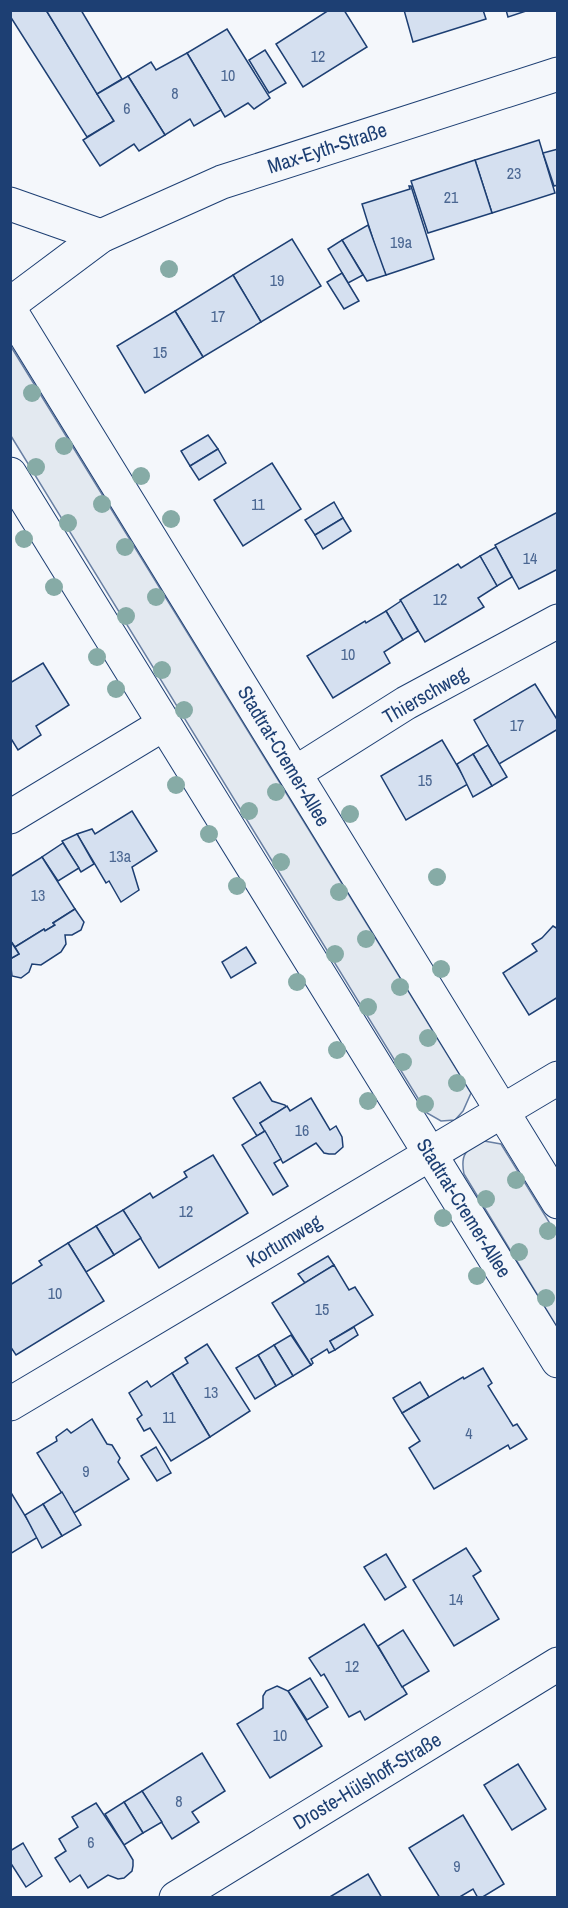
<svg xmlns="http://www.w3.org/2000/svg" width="568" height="1908" font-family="'Archivo Narrow',sans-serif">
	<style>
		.green { fill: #e3e9f0; stroke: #687fa3; stroke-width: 1.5 }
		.building { fill: #d5e0f0; stroke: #1d3f73; stroke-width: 1.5 }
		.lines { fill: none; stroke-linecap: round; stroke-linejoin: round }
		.street-casing { stroke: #1d3f73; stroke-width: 35 }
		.street { stroke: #f4f7fb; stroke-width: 33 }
		.tree { fill: #86aba6 }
		.labels { text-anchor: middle; stroke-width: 4.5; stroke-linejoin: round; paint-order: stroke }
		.number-label { font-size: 16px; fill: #4b6792 }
		.street-label { font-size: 20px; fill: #1d3f73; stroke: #f4f7fb }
	</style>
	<rect width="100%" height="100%" fill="#f4f7fb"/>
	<g class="green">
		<path d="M10 345 471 1093 463 1111 455 1120 441 1121 427 1113 11 436Z"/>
		<path d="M484 1141 501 1144 557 1235V1327L464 1174C460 1154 466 1149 484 1141Z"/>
	</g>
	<g class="building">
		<path d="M10 10H46L114 121 87 137 10 16Z"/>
		<path d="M46 10H81L122 79 97 94Z"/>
		<path d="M329 10H344L367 47 303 87 276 44Z"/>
		<path d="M404 10H483L486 19 413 42Z"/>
		<path d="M506 10H529L508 17Z"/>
		<path d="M227 29 270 98 254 109 248 103 225 117 187 53Z"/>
		<path d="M265 50 286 83 269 93 249 60Z"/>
		<path d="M187 53 221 110 194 126 190 119 165 135 128 76 151 62 156 70Z"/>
		<path d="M128 76 165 135 139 151 134 144 100 166 83 140 114 121 97 94Z"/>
		<path d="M539 140 555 193 492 213 475 160Z"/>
		<path d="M558 149V185L554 186 543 153Z"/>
		<path d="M475 160 492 213 428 233 411 181Z"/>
		<path d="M409 186H411L434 259 386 275 379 259 362 204 410 189Z"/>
		<path d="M368 225 386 275 367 281 342 240Z"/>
		<path d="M292 239 321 286 261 322 233 275Z"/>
		<path d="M342 240 363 275 348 283 328 249Z"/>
		<path d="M342 273 359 301 344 309 327 282Z"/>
		<path d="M233 275 261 322 203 357 175 311Z"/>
		<path d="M175 311 203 357 145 393 117 346Z"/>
		<path d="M208 435 218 449 190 466 181 451Z"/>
		<path d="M218 449 226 463 199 480 190 466Z"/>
		<path d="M272 463 301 509 243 546 214 500Z"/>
		<path d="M334 502 343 518 315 535 305 520Z"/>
		<path d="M556 513 558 515V569L519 589 495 545Z"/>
		<path d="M343 518 351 531 323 549 315 535Z"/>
		<path d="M496 547 512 577 497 586 480 556Z"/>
		<path d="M480 556 497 586 478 598 484 607 425 642 400 600 458 564 461 568Z"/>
		<path d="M401 601 418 631 403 640 386 611Z"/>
		<path d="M386 611 403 640 384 652 390 663 333 698 307 656 365 621 366 623Z"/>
		<path d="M43 663 69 705 36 726 41 735 18 750 10 737V683Z"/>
		<path d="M535 684 558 721V729L499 764 474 720Z"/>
		<path d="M442 740 468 784 406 820 381 776Z"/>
		<path d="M488 745 507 777 492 786 473 754Z"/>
		<path d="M473 754 492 786 473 797 457 764Z"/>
		<path d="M132 811 157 851 132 867 139 890 121 902 109 881 106 883 77 834 92 829 95 834Z"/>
		<path d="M77 834 94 864 81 872 62 841Z"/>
		<path d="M63 843 79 868 58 881 42 857Z"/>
		<path d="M42 857 75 909 53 923 55 925 45 931 44 929 15 947 10 940V877Z"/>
		<path d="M75 909 84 922 81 930 72 935H65L66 944 61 952 41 965 32 964 29 972 21 978 12 976 10 959 19 954 15 947 44 929 45 931 55 925 53 923Z"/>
		<path d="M553 926 558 929V997L529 1015 503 973 537 951 532 944 542 938Z"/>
		<path d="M10 940 19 954 10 959Z"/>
		<path d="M246 947 256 963 231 978 222 962Z"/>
		<path d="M260 1082 272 1101 285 1105 286 1107 260 1123 265 1131 257 1136 233 1098Z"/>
		<path d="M311 1098 330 1130 336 1126 342 1137 343 1147 335 1154H329L324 1153 316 1143 283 1163 260 1123 287 1106 290 1111Z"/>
		<path d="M265 1131 281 1159 274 1163 288 1186 273 1195 242 1145Z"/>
		<path d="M213 1155 248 1213 159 1268 123 1210 150 1193 153 1198 187 1177 184 1172Z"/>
		<path d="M123 1210 141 1238 114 1255 96 1226Z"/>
		<path d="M96 1226 114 1255 86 1272 68 1243Z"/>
		<path d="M68 1243 104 1301 16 1355 10 1346V1285L42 1265 39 1261Z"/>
		<path d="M328 1256 334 1265 305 1283 298 1274Z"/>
		<path d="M334 1265 349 1290 355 1287 373 1315 330 1341 335 1350 329 1353 327 1349 311 1359 313 1363 311 1365 272 1303Z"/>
		<path d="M354 1327 358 1335 335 1350 330 1341Z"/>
		<path d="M291 1335 311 1365 293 1376 274 1345Z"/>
		<path d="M207 1344 250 1411 210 1437 172 1373 188 1363 185 1358Z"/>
		<path d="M274 1345 293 1376 276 1386 258 1355Z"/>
		<path d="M258 1355 276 1386 255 1399 236 1368Z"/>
		<path d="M483 1368 492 1383 488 1386 513 1426 517 1424 527 1439 510 1449 508 1445 434 1489 409 1448 420 1441 402 1413 463 1377 464 1379Z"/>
		<path d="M172 1373 210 1437 171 1461 150 1428 144 1431 137 1419 142 1415 129 1393 147 1381 151 1387Z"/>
		<path d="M420 1382 429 1397 402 1413 393 1398Z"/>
		<path d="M92 1419 107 1444 112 1445 120 1458 118 1462 129 1479 74 1513 37 1453 57 1441 56 1437 67 1429 71 1433Z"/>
		<path d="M156 1447 171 1473 157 1481 141 1456Z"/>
		<path d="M10 1491 38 1537 10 1554Z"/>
		<path d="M62 1492 81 1525 62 1536 43 1504Z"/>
		<path d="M43 1504 62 1536 42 1548 25 1515Z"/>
		<path d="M466 1548 481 1571 473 1576 499 1619 454 1646 413 1580Z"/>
		<path d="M386 1554 406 1587 385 1600 364 1567Z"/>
		<path d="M364 1624 407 1694 365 1720 360 1711 349 1717 324 1674 321 1676 309 1658Z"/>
		<path d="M403 1630 429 1671 402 1687 378 1646Z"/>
		<path d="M310 1678 328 1707 307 1720 288 1691Z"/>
		<path d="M277 1686 288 1691 322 1746 270 1778 237 1724 263 1708V1696L266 1691Z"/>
		<path d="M202 1753 225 1791 192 1812 199 1822 172 1839 142 1791Z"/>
		<path d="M518 1764 546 1809 512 1830 484 1785Z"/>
		<path d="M142 1791 162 1822 143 1833 124 1802Z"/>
		<path d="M124 1802 143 1833 124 1845 105 1814Z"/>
		<path d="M96 1803 124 1845 133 1860V1866L132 1871 124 1878 118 1879 108 1875 88 1888 80 1875 70 1882 55 1858 66 1851 59 1839 78 1827 72 1817Z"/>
		<path d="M463 1815 504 1884 481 1898H478L473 1889 458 1898H440L409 1848Z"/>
		<path d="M23 1843 42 1876 26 1887 10 1862V1851Z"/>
		<path d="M368 1874 382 1898H328Z"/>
	</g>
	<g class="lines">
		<defs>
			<g id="street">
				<path d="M10 204 101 236"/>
				<path d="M10 304 101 236 222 182 558 74"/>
				<path d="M10 310 558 1202"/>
				<path d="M10 474 558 1361"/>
				<path d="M295 773 406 703 558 621"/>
				<path d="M10 817 164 724"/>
				<path d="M10 1404 558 1078"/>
				<path d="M176 1898 558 1664"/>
			</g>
		</defs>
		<use href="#street" class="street-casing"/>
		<use href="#street" class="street"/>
	</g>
	<g class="tree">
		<circle cx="169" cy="269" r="9"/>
		<circle cx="32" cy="393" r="9"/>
		<circle cx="64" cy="446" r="9"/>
		<circle cx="36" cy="467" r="9"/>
		<circle cx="141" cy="476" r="9"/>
		<circle cx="102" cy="504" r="9"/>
		<circle cx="171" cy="519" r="9"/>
		<circle cx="68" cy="523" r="9"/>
		<circle cx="24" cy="539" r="9"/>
		<circle cx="125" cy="547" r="9"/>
		<circle cx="54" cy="587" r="9"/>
		<circle cx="156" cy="597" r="9"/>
		<circle cx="126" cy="616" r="9"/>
		<circle cx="97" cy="657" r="9"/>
		<circle cx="162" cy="670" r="9"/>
		<circle cx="116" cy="689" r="9"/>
		<circle cx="184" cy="710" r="9"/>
		<circle cx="176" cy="785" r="9"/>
		<circle cx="276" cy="792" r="9"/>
		<circle cx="249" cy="811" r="9"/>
		<circle cx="350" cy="814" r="9"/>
		<circle cx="209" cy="834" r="9"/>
		<circle cx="281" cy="862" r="9"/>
		<circle cx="437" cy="877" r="9"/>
		<circle cx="237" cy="886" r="9"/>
		<circle cx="339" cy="892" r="9"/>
		<circle cx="366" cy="939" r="9"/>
		<circle cx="335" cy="954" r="9"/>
		<circle cx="441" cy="969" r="9"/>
		<circle cx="297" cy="982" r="9"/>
		<circle cx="400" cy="987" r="9"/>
		<circle cx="368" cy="1007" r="9"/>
		<circle cx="428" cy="1038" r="9"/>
		<circle cx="337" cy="1050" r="9"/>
		<circle cx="403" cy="1062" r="9"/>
		<circle cx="457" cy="1083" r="9"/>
		<circle cx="368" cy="1101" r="9"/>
		<circle cx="425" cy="1104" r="9"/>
		<circle cx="516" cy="1180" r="9"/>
		<circle cx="486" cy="1199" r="9"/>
		<circle cx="443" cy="1218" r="9"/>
		<circle cx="548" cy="1231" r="9"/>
		<circle cx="519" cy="1252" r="9"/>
		<circle cx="477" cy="1276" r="9"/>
		<circle cx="546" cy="1298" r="9"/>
	</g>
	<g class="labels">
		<g class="number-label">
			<text x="318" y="62">12</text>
			<text x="228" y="81">10</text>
			<text x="175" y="99">8</text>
			<text x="127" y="114">6</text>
			<text x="514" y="179">23</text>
			<text x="451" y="203">21</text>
			<text x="401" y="248">19a</text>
			<text x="277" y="286">19</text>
			<text x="218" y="322">17</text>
			<text x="160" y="358">15</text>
			<text x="258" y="510">11</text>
			<text x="530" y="564">14</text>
			<text x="440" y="605">12</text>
			<text x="348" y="660">10</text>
			<text x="517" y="731">17</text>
			<text x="425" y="786">15</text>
			<text x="120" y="862">13a</text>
			<text x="38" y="901">13</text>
			<text x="302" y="1136">16</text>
			<text x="186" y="1217">12</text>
			<text x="55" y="1299">10</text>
			<text x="322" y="1315">15</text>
			<text x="211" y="1398">13</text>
			<text x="169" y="1423">11</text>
			<text x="469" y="1439">4</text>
			<text x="86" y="1477">9</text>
			<text x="456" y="1605">14</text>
			<text x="352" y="1672">12</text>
			<text x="280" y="1741">10</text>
			<text x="179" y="1807">8</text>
			<text x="91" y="1848">6</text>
			<text x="457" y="1872">9</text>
		</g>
		<g class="street-label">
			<text transform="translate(327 148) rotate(-18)" y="7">Max-Eyth-Straße</text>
			<text transform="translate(425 695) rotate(-30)" y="7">Thierschweg</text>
			<text transform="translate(284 756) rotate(59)" y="7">Stadtrat-Cremer-Allee</text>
			<text transform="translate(464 1208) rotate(58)" y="7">Stadtrat-Cremer-Allee</text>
			<text transform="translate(284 1241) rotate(-31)" y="7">Kortumweg</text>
			<text transform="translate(367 1781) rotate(-31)" y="7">Droste-Hülshoff-Straße</text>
		</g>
	</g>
	<rect width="568" height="1908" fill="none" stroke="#1d3f73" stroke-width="24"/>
</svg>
